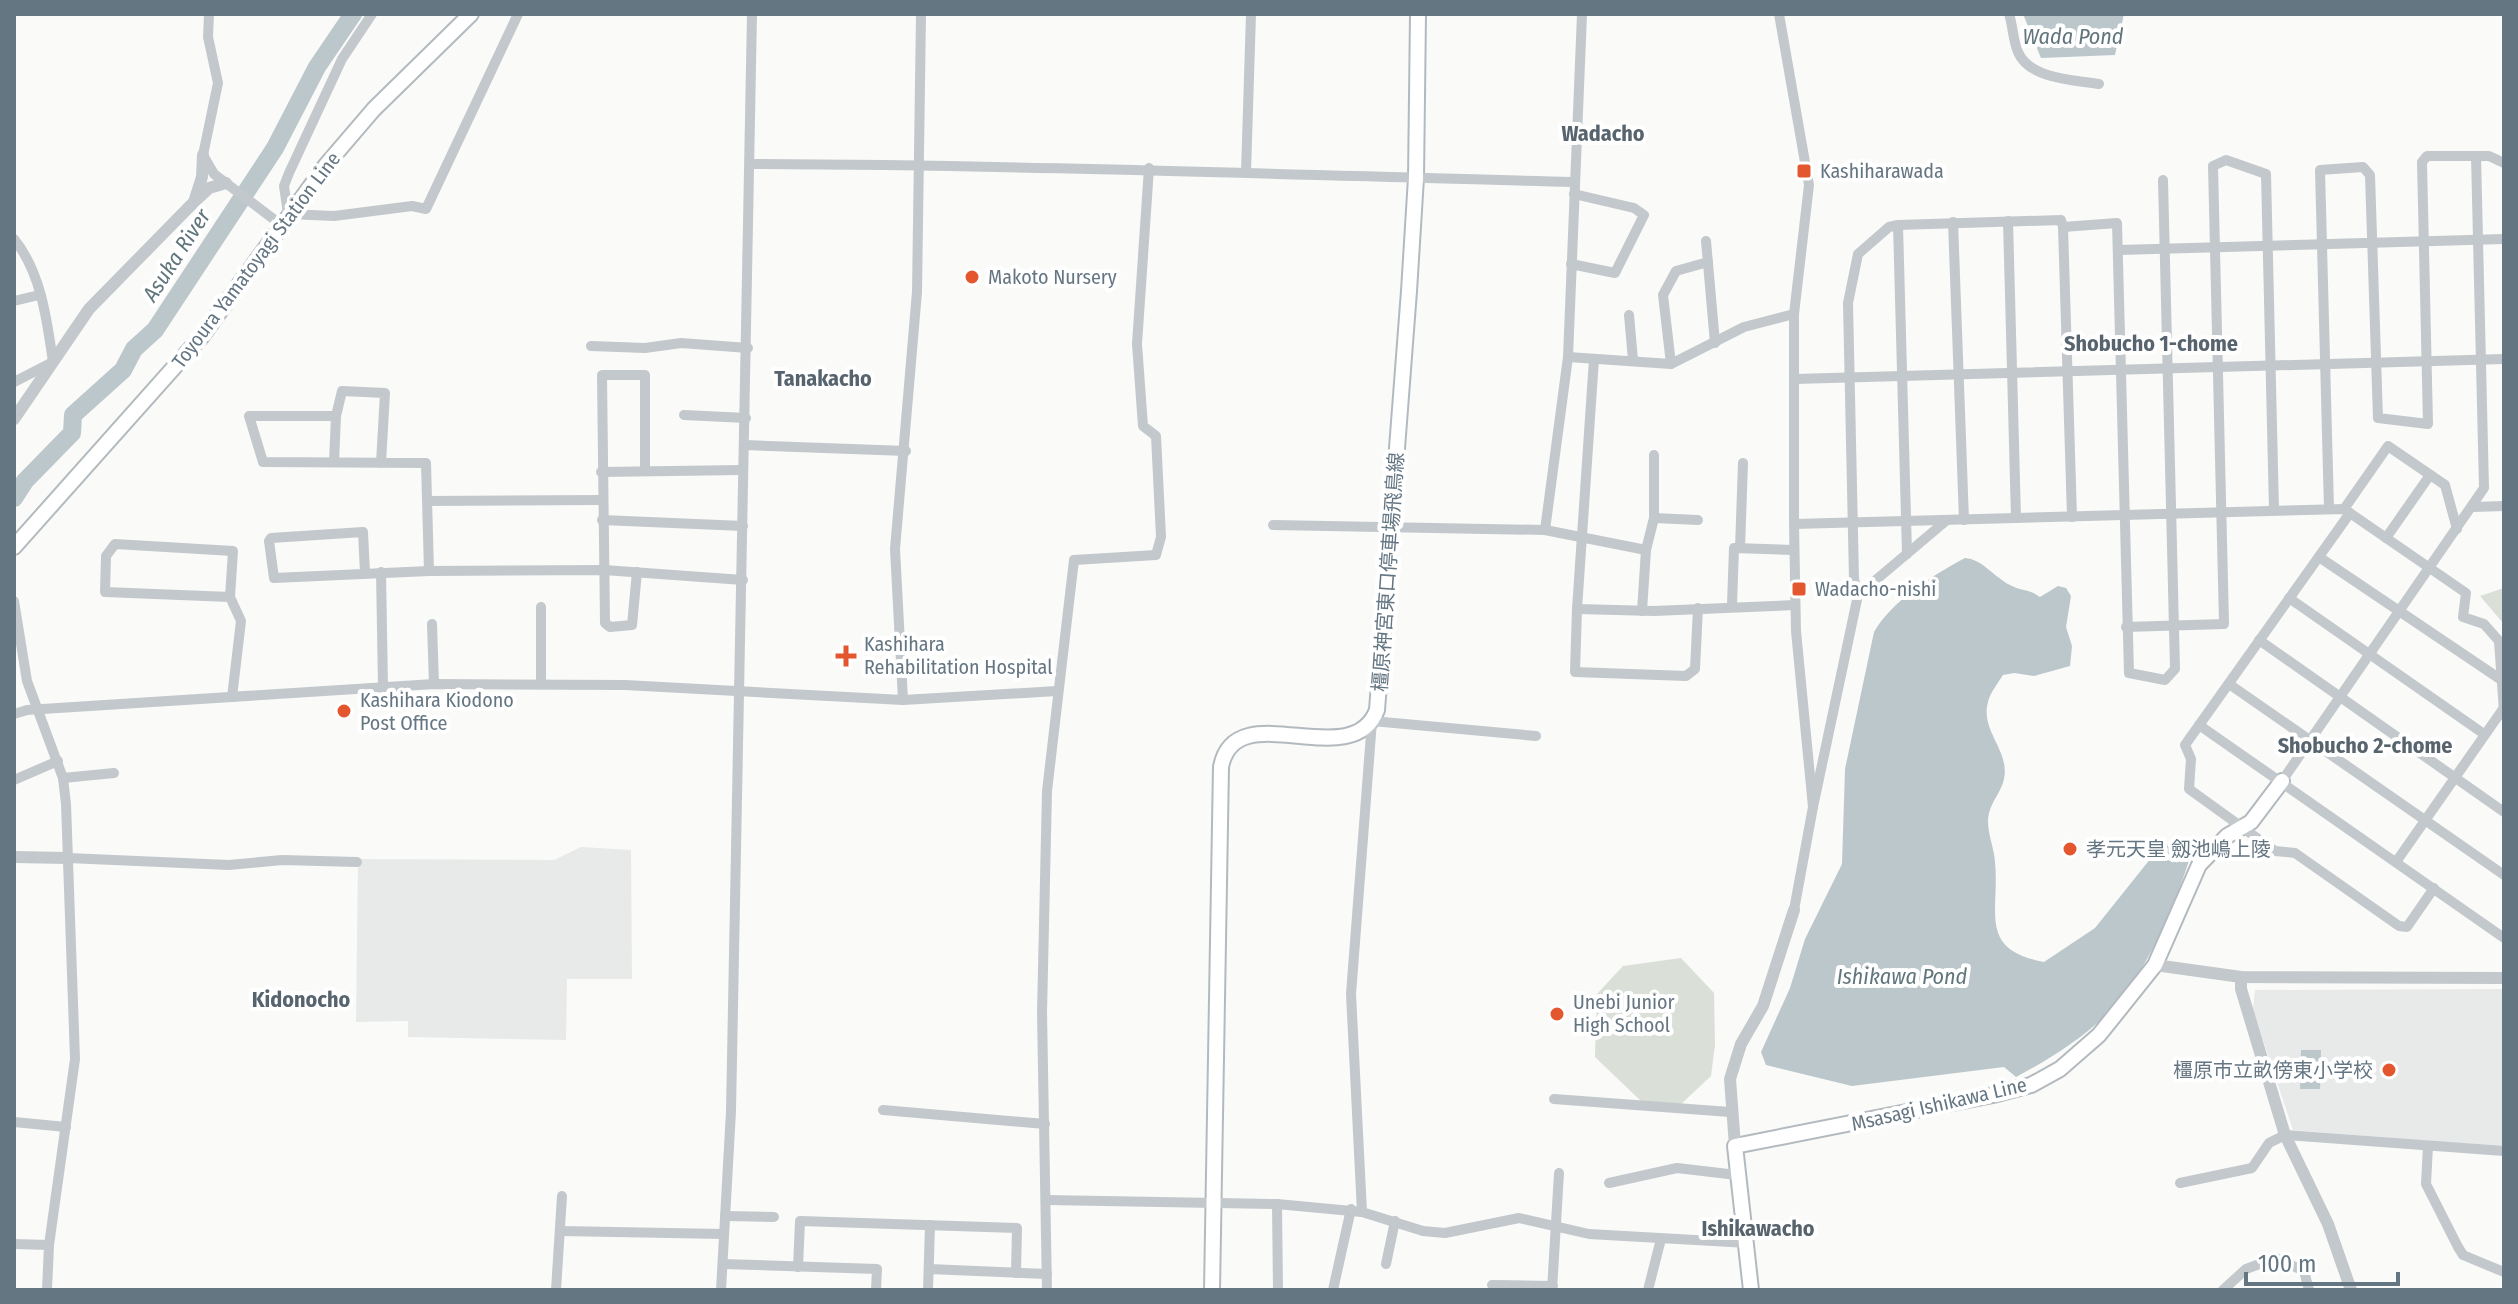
<svg xmlns="http://www.w3.org/2000/svg" width="2518" height="1304" font-family="'Fira Sans Condensed','Noto Sans JP',sans-serif">
	<style>
		.built { fill: #e8e9e9 }
		.green { fill: #dadfd7 }
		.water { fill: #bbc7cb }
		.lines { fill: none; stroke-linecap: round; stroke-linejoin: round }
		.river { stroke: #bbc7cb; stroke-width: 18 }
		.secondary-casing { stroke: #b3babf; stroke-width: 18 }
		.minor { stroke: #c3c8cc; stroke-width: 10 }
		.tertiary { stroke: #c3c8cc; stroke-width: 12 }
		.secondary { stroke: #fff; stroke-width: 14 }
		.poi-dot { fill: #e4572e; stroke: #fff; stroke-width: 3 }
		.labels { text-anchor: middle; stroke-width: 8; stroke-linejoin: round; paint-order: stroke }
		.poi-label { font-size: 20px; fill: #657683; stroke: #fff; text-anchor: start }
		.street-label { font-size: 20px; fill: #657683; stroke: #fff }
		.water-label { font-size: 22px; font-style: italic; fill: #60757c; stroke: #fff }
		.neighbourhood-label { font-size: 22px; font-weight: bold; fill: #57646e; stroke: #fff }
	</style>
	<rect width="100%" height="100%" fill="#fafaf8"/>
	<g class="built">
		<path d="M581 847 631 850 632 979H567L566 1040 408 1037V1021L356 1022 358 859 554 860Z"/>
		<path d="M2504 989V1147L2293 1130 2253 1010 2255 990Z"/>
	</g>
	<g class="green">
		<path d="M2504 588V630L2503 623 2480 596Z"/>
		<path d="M1681 958 1714 993 1715 1045 1711 1076 1681 1104 1642 1102 1595 1057 1597 994 1623 966Z"/>
	</g>
	<g class="water">
		<path d="M2023 14H2124L2115 55 2041 58Z"/>
		<path d="M1965 558C1982 559 1994 577 2010 585 2020 591 2030 589 2040 597L2058 586 2066 588 2071 596 2066 627 2072 646 2070 666 2034 676 2014 673 2003 675C1998 683 1990 693 1988 702 1980 731 2010 750 2004 779 2002 790 1992 801 1989 813 1985 828 1994 846 1995 862 2000 912 1977 949 2044 962L2095 928 2163 843 2184 846 2191 854C2177 901 2144 979 2108 1013 2082 1039 2048 1060 2016 1077L2004 1067 1852 1086 1766 1065 1761 1052 1790 988 1805 939 1842 864 1845 769 1874 632C1893 600 1933 575 1965 558Z"/>
		<path d="M2301 1050H2321L2320 1089H2300Z"/>
	</g>
	<g class="lines">
		<path class="river" d="M14 498 25 481 72 433 73 415 123 370 134 349 155 330 275 148 317 67 353 14"/>
		<defs>
			<g id="secondary">
				<path d="M14 547 202 336 326 165 374 109 471 14"/>
				<path d="M1212 1290 1221 767C1235 693 1352 776 1377 710L1409 291 1416 178 1418 14"/>
				<path d="M1751 1290 1735 1146 1993 1095 2031 1085 2060 1069 2099 1035 2155 965 2199 865 2227 836 2251 822 2282 781"/>
			</g>
		</defs>
		<use href="#secondary" class="secondary-casing"/>
		<g class="minor">
			<path d="M209 14 208 37 218 83 203 155 214 174 280 224"/>
			<path d="M372 14 342 59 289 173 284 186 288 214 334 216 412 206 426 209 518 14"/>
			<path d="M1779 14 1809 185 1794 314V524L1796 631 1813 807 1794 910"/>
			<path d="M2009 14C2013 26 2013 41 2018 52 2029 79 2075 80 2099 84"/>
			<path d="M750 164C1025 165 1299 175 1574 182"/>
			<path d="M1246 172 1251 14"/>
			<path d="M2008 221 2016 518"/>
			<path d="M1953 222 1964 520"/>
			<path d="M1898 225 1907 554"/>
			<path d="M2063 227 2072 517"/>
			<path d="M14 239C41 272 47 320 53 362L14 382"/>
			<path d="M1706 241 1715 343"/>
			<path d="M2119 250 2504 239"/>
			<path d="M1571 264 1615 273 1644 215 1634 208 1574 194"/>
			<path d="M14 301 39 295"/>
			<path d="M1629 315 1633 360"/>
			<path d="M591 346 645 348 681 343 748 348"/>
			<path d="M1568 357 1671 364 1744 327 1794 314"/>
			<path d="M1594 359 1577 609 1654 611 1795 605"/>
			<path d="M1671 364 1663 295 1676 271 1708 262"/>
			<path d="M1795 379 2504 359"/>
			<path d="M684 415 746 418"/>
			<path d="M745 445 906 451"/>
			<path d="M334 462 336 416"/>
			<path d="M381 463 385 393 342 391 336 416H249L263 462C318 462 372 463 426 463L429 571"/>
			<path d="M601 472 741 470"/>
			<path d="M427 501 601 500"/>
			<path d="M2473 507 2504 506"/>
			<path d="M2329 509 2320 170 2363 167 2370 175 2378 418 2428 424 2422 162 2427 156H2489L2504 163"/>
			<path d="M2344 509 2388 446 2445 485 2457 529"/>
			<path d="M2350 513 2185 745 2191 759 2189 789 2275 851 2295 853 2399 926 2407 927 2434 888"/>
			<path d="M1654 518 1698 520"/>
			<path d="M602 520 743 526"/>
			<path d="M1794 524 2344 509 2466 593 2463 617 2484 624 2499 641 2504 712"/>
			<path d="M1273 525 1545 530 1646 550"/>
			<path d="M1545 530 1568 357 1582 14"/>
			<path d="M2386 538 2430 475"/>
			<path d="M1740 548 1743 463"/>
			<path d="M2319 557 2500 679"/>
			<path d="M381 572 383 686"/>
			<path d="M637 572 632 625 610 627 605 623 602 375H645V471"/>
			<path d="M365 573 363 532 271 538 269 541 274 578 429 571 604 570 743 580"/>
			<path d="M1858 595 1947 520"/>
			<path d="M230 597 105 592 106 556 115 544 233 551 230 597 241 621 232 697"/>
			<path d="M2289 598 2484 734"/>
			<path d="M14 601 27 681 63 778 66 804 75 1059 49 1245 47 1290"/>
			<path d="M1732 605 1734 548 1794 550"/>
			<path d="M541 607V684"/>
			<path d="M1577 609 1575 672 1686 676 1695 669 1698 608"/>
			<path d="M1642 611 1646 550 1654 518V455"/>
			<path d="M432 624 434 684"/>
			<path d="M2126 627 2224 624 2213 166 2226 160 2266 174 2274 510"/>
			<path d="M2259 640 2504 812"/>
			<path d="M2229 684 2504 875"/>
			<path d="M903 700 895 549 917 292 921 14"/>
			<path d="M14 714 27 710 434 684 625 685 903 700 1057 691"/>
			<path d="M2199 725 2504 938"/>
			<path d="M1536 736 1372 721 1351 994 1362 1212 1423 1231 1445 1233 1519 1218 1589 1234 1748 1243"/>
			<path d="M63 778 114 773"/>
			<path d="M14 780 58 761"/>
			<path d="M2282 781 2484 488 2476 156"/>
			<path d="M1813 807 1858 595 1854 579 1848 303 1858 254 1889 227 1898 225 2061 220 2063 227 2117 223 2129 673 2165 680 2175 669 2163 180"/>
			<path d="M68 858 229 865 282 860 357 862"/>
			<path d="M2396 862 2503 709"/>
			<path d="M1554 1099 1730 1112"/>
			<path d="M883 1110 1045 1124"/>
			<path d="M14 1122 66 1127"/>
			<path d="M2428 1146 2426 1184 2458 1247 2463 1255 2504 1272"/>
			<path d="M1609 1183 1677 1168 1737 1175"/>
			<path d="M2180 1183 2252 1168 2269 1143 2285 1135 2504 1151"/>
			<path d="M1047 1200 1277 1204 1362 1212"/>
			<path d="M1277 1204 1278 1290"/>
			<path d="M725 1216 774 1217"/>
			<path d="M560 1231 724 1234"/>
			<path d="M14 1244 49 1245"/>
			<path d="M723 1264 877 1269 876 1290"/>
			<path d="M1386 1264 1395 1221"/>
			<path d="M798 1267 800 1221 1017 1228 1016 1273"/>
			<path d="M929 1269 1047 1274"/>
			<path d="M1492 1285 1553 1286"/>
			<path d="M556 1290 562 1196"/>
			<path d="M721 1290 731 1111 752 14"/>
			<path d="M928 1290 930 1225"/>
			<path d="M1047 1290 1042 1013 1047 791 1072 577 1074 560 1156 555 1161 537 1156 436 1143 426 1137 344 1149 168"/>
			<path d="M1333 1290 1351 1209"/>
			<path d="M1552 1290 1559 1173"/>
			<path d="M1648 1290 1661 1239"/>
			<path d="M2223 1290 2246 1269 2276 1258 2304 1271 2309 1290"/>
		</g>
		<g class="tertiary">
			<path d="M195 201 209 188 226 183"/>
			<path d="M14 419 89 309 194 202 202 177 203 155"/>
			<path d="M14 857 68 858"/>
			<path d="M2155 965 2241 977 2504 978"/>
			<path d="M2241 977V989L2285 1135 2328 1224 2351 1290"/>
			<path d="M1735 1146 1730 1079 1741 1044 1763 1006 1794 910"/>
		</g>
		<use href="#secondary" class="secondary"/>
	</g>
	<g class="poi-dot">
		<rect x="1796" y="163" width="16" height="16" rx="4"/>
		<circle cx="972" cy="277" r="8"/>
		<rect x="1791" y="581" width="16" height="16" rx="4"/>
		<path d="M842 644h8v8h8v8h-8v8h-8v-8h-8v-8h8z"/>
		<circle cx="344" cy="711" r="8"/>
		<circle cx="2070" cy="849" r="8"/>
		<circle cx="1557" cy="1014" r="8"/>
		<circle cx="2389" cy="1070" r="8"/>
	</g>
	<g class="labels">
		<g class="poi-label">
			<text x="1820" y="178">Kashiharawada</text>
			<text x="988" y="284">Makoto Nursery</text>
			<text x="1815" y="596">Wadacho-nishi</text>
			<text x="864" y="651">Kashihara<tspan x="864" dy="23">Rehabilitation Hospital</tspan></text>
			<text x="360" y="707">Kashihara Kiodono<tspan x="360" dy="23">Post Office</tspan></text>
			<text x="2086" y="856">孝元天皇 劔池嶋上陵</text>
			<text x="1573" y="1009">Unebi Junior<tspan x="1573" dy="23">High School</tspan></text>
			<text x="2373" y="1077" text-anchor="end">橿原市立畝傍東小学校</text>
		</g>
		<g class="street-label">
			<text transform="translate(256 260) rotate(-53)" y="7">Toyoura Yamatoyagi Station Line</text>
			<text transform="translate(1388 572) rotate(-86)" y="7">橿原神宮東口停車場飛鳥線</text>
			<text transform="translate(1939 1104) rotate(-13)" y="7">Msasagi Ishikawa Line</text>
		</g>
		<g class="water-label">
			<text x="2073" y="44">Wada Pond</text>
			<text transform="translate(176 255) rotate(-57)" y="8">Asuka River</text>
			<text x="1902" y="984">Ishikawa Pond</text>
		</g>
		<g class="neighbourhood-label">
			<text x="1603" y="141">Wadacho</text>
			<text x="2151" y="351">Shobucho 1-chome</text>
			<text x="823" y="386">Tanakacho</text>
			<text x="2365" y="753">Shobucho 2-chome</text>
			<text x="301" y="1007">Kidonocho</text>
			<text x="1758" y="1236">Ishikawacho</text>
		</g>
	</g>
	<rect width="2518" height="1304" fill="none" stroke="#657683" stroke-width="32"/>
	<path d="M2246 1272v12h152v-12" fill="none" stroke="#657683" stroke-width="4"/>
	<text x="2258" y="1272" font-size="24" fill="#657683" stroke="#ffffff" stroke-width="6" paint-order="stroke">100 m</text>
</svg>
